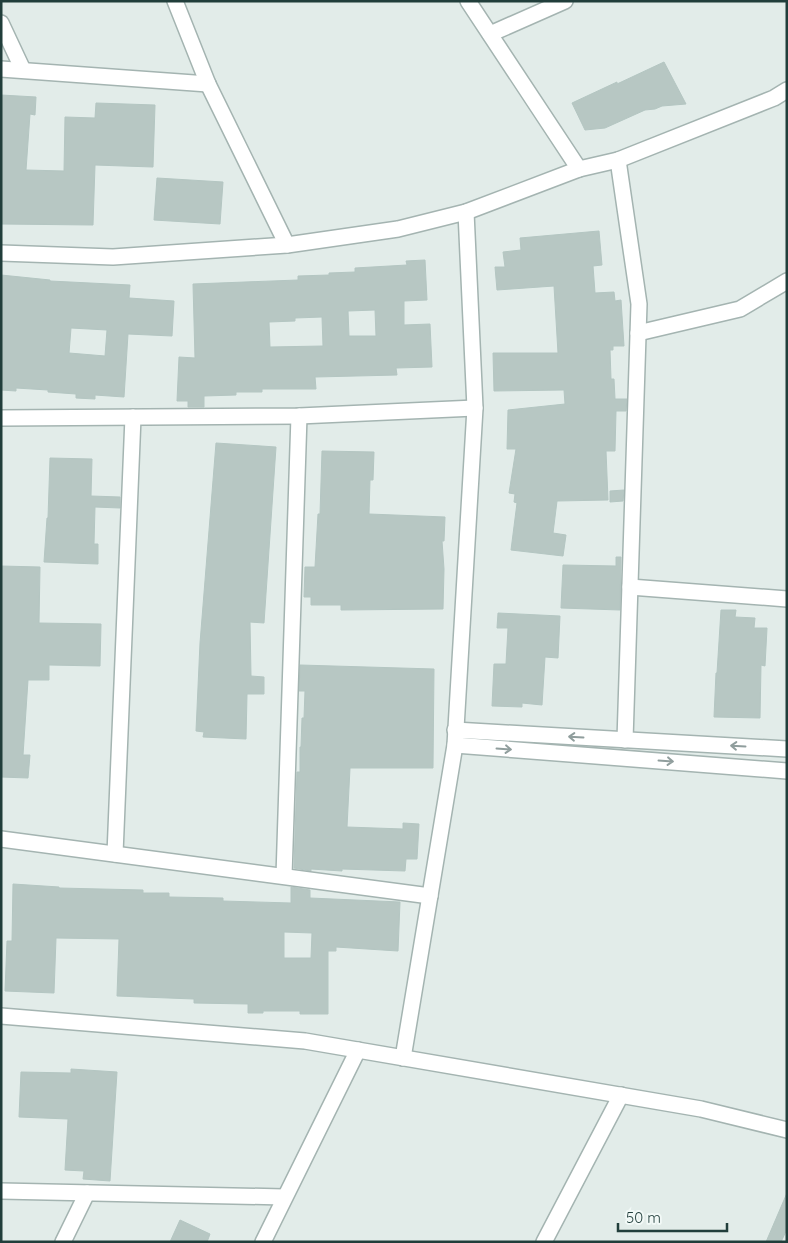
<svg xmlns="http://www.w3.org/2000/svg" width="788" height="1243" font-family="Quicksand,sans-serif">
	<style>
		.building { fill: #b7c7c3; stroke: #b4c6c2; fill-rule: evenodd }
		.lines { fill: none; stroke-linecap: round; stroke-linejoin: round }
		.minor-casing { stroke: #a4b4b1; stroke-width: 18 }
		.minor { stroke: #fff; stroke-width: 15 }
		.oneway { stroke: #909e9d }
	</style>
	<rect width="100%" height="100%" fill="#e2ece9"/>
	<g class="building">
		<path d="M664 62 686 104 662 106 655 109 645 110 605 128 585 130 572 103 617 82V84Z"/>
		<path d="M1 95 36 97 35 115 30 114 26 170 64 171 65 117 95 118 96 103 155 105 153 167 95 165 93 225 1 224Z"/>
		<path d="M157 178 223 182 220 224 154 220Z"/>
		<path d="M599 231 602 265 593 266 595 293 614 292 615 301 621 300 624 346H613V350H610L611 379H614L615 399H627L626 411H616L615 451H606L608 500 557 501 553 533 566 535 563 556 511 550 517 503 514 502 515 494 509 493 516 449H507L508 410 565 404 564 390 494 391 493 353H558L554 286 497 290 495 267H505L503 252 521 250 520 238Z"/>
		<path d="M425 260 427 300 404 301V325L430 324 432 367 396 368 397 375 315 377 316 389H262V392H236V395L204 396V407H188V401H177L179 357 195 358 193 284 298 280V276L329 275V273L355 272V268L407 265 406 261ZM375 310 376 336H349L348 311ZM322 317 323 346 270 347 269 322 295 321V318Z"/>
		<path d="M1 275 50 280V281L130 285 129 298 174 301 172 336 128 334 124 397 95 395V399L76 398V394L48 392V390L16 388V391L1 390ZM71 328 107 330 105 356 69 353Z"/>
		<path d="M216 443 276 447 264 623 250 622 251 676 264 677V694H247L246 739 203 737 204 732 196 731 200 643Z"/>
		<path d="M322 451 374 452 373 480H370L369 514 445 517 444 541H442L444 569 443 609 341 610V605H311V597H304L305 567H315L318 514H320Z"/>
		<path d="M50 458 92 459 91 496 120 497V508L95 507 94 544H98V564L44 562 47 518H48Z"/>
		<path d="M624 490 623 501 610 502V491Z"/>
		<path d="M616 557H621L620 610 561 608 563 565 616 566Z"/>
		<path d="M1 566 40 567 39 623 101 624 100 666 49 665V680H28L23 755H30L28 778 1 777Z"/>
		<path d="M721 610H736L735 617 755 618 754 628H767L765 666 761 665 760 718 714 717 716 673H717Z"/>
		<path d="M498 613 560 616 558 658 545 657 542 705 522 703V707L492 706 494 664H506L508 628H497Z"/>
		<path d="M300 665 434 669 433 768H350L347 827 403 829V823L419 824 417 859H406L405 871 342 869V871L311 869V871L294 868 297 772H300V747H301L302 718H304L305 691H299Z"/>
		<path d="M13 884 59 887V888L143 890V893H169V897L223 898V901L291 903V887L310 890V898L400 902 398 951 336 947V951H328V1014H300V1011H263V1013H248V1004L194 1003V999L117 996 119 939 56 938 54 993 5 991 7 941H12ZM284 932 312 933 311 958H284Z"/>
		<path d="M71 1069 117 1072 110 1181 83 1179 84 1171 65 1170 68 1119 19 1117 21 1072 71 1073Z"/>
		<path d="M787 1193V1229L781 1242H766Z"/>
		<path d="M180 1220 210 1234 207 1242H170Z"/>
	</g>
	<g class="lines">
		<defs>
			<g id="minor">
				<path d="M175 1 208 84 287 245"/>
				<path d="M468 1 579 169"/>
				<path d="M1 23 23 70"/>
				<path d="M490 34 565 1"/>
				<path d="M1 69 208 84"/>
				<path d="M618 160 639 304 625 740"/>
				<path d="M1 253 113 257 287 245 398 229 466 212 579 169 618 160 774 98 787 90"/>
				<path d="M638 333 740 309 787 281"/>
				<path d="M1 418 299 416 475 408"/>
				<path d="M630 587 787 599"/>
				<path d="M455 730 787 749"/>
				<path d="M455 745 787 771"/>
				<path d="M1 839 430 896"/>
				<path d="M115 854 133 417"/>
				<path d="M284 876 299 416"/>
				<path d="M1 1016 305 1041 701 1109 787 1130"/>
				<path d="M403 1058 455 745 475 408 466 212"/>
				<path d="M1 1191 284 1197"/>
				<path d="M63 1242 87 1193"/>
				<path d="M263 1242 358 1050"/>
				<path d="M544 1242 621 1095"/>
			</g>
		</defs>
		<use href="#minor" class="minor-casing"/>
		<use href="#minor" class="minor"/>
	</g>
	<defs><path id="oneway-shaft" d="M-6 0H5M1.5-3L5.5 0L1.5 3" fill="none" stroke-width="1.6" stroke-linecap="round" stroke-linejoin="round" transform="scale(1.25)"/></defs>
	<g class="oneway">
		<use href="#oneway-shaft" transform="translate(576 737) rotate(-177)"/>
		<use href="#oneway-shaft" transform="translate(738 746) rotate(-177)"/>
		<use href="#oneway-shaft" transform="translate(504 749) rotate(4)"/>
		<use href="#oneway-shaft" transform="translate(666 761) rotate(4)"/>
	</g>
	<rect width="788" height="1243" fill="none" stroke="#213e3b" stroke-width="5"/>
	<path d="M618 1223v8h109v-8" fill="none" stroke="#213e3b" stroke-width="2.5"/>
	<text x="626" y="1223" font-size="15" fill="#213e3b" stroke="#f2f9f7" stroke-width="4" paint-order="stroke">50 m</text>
</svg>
